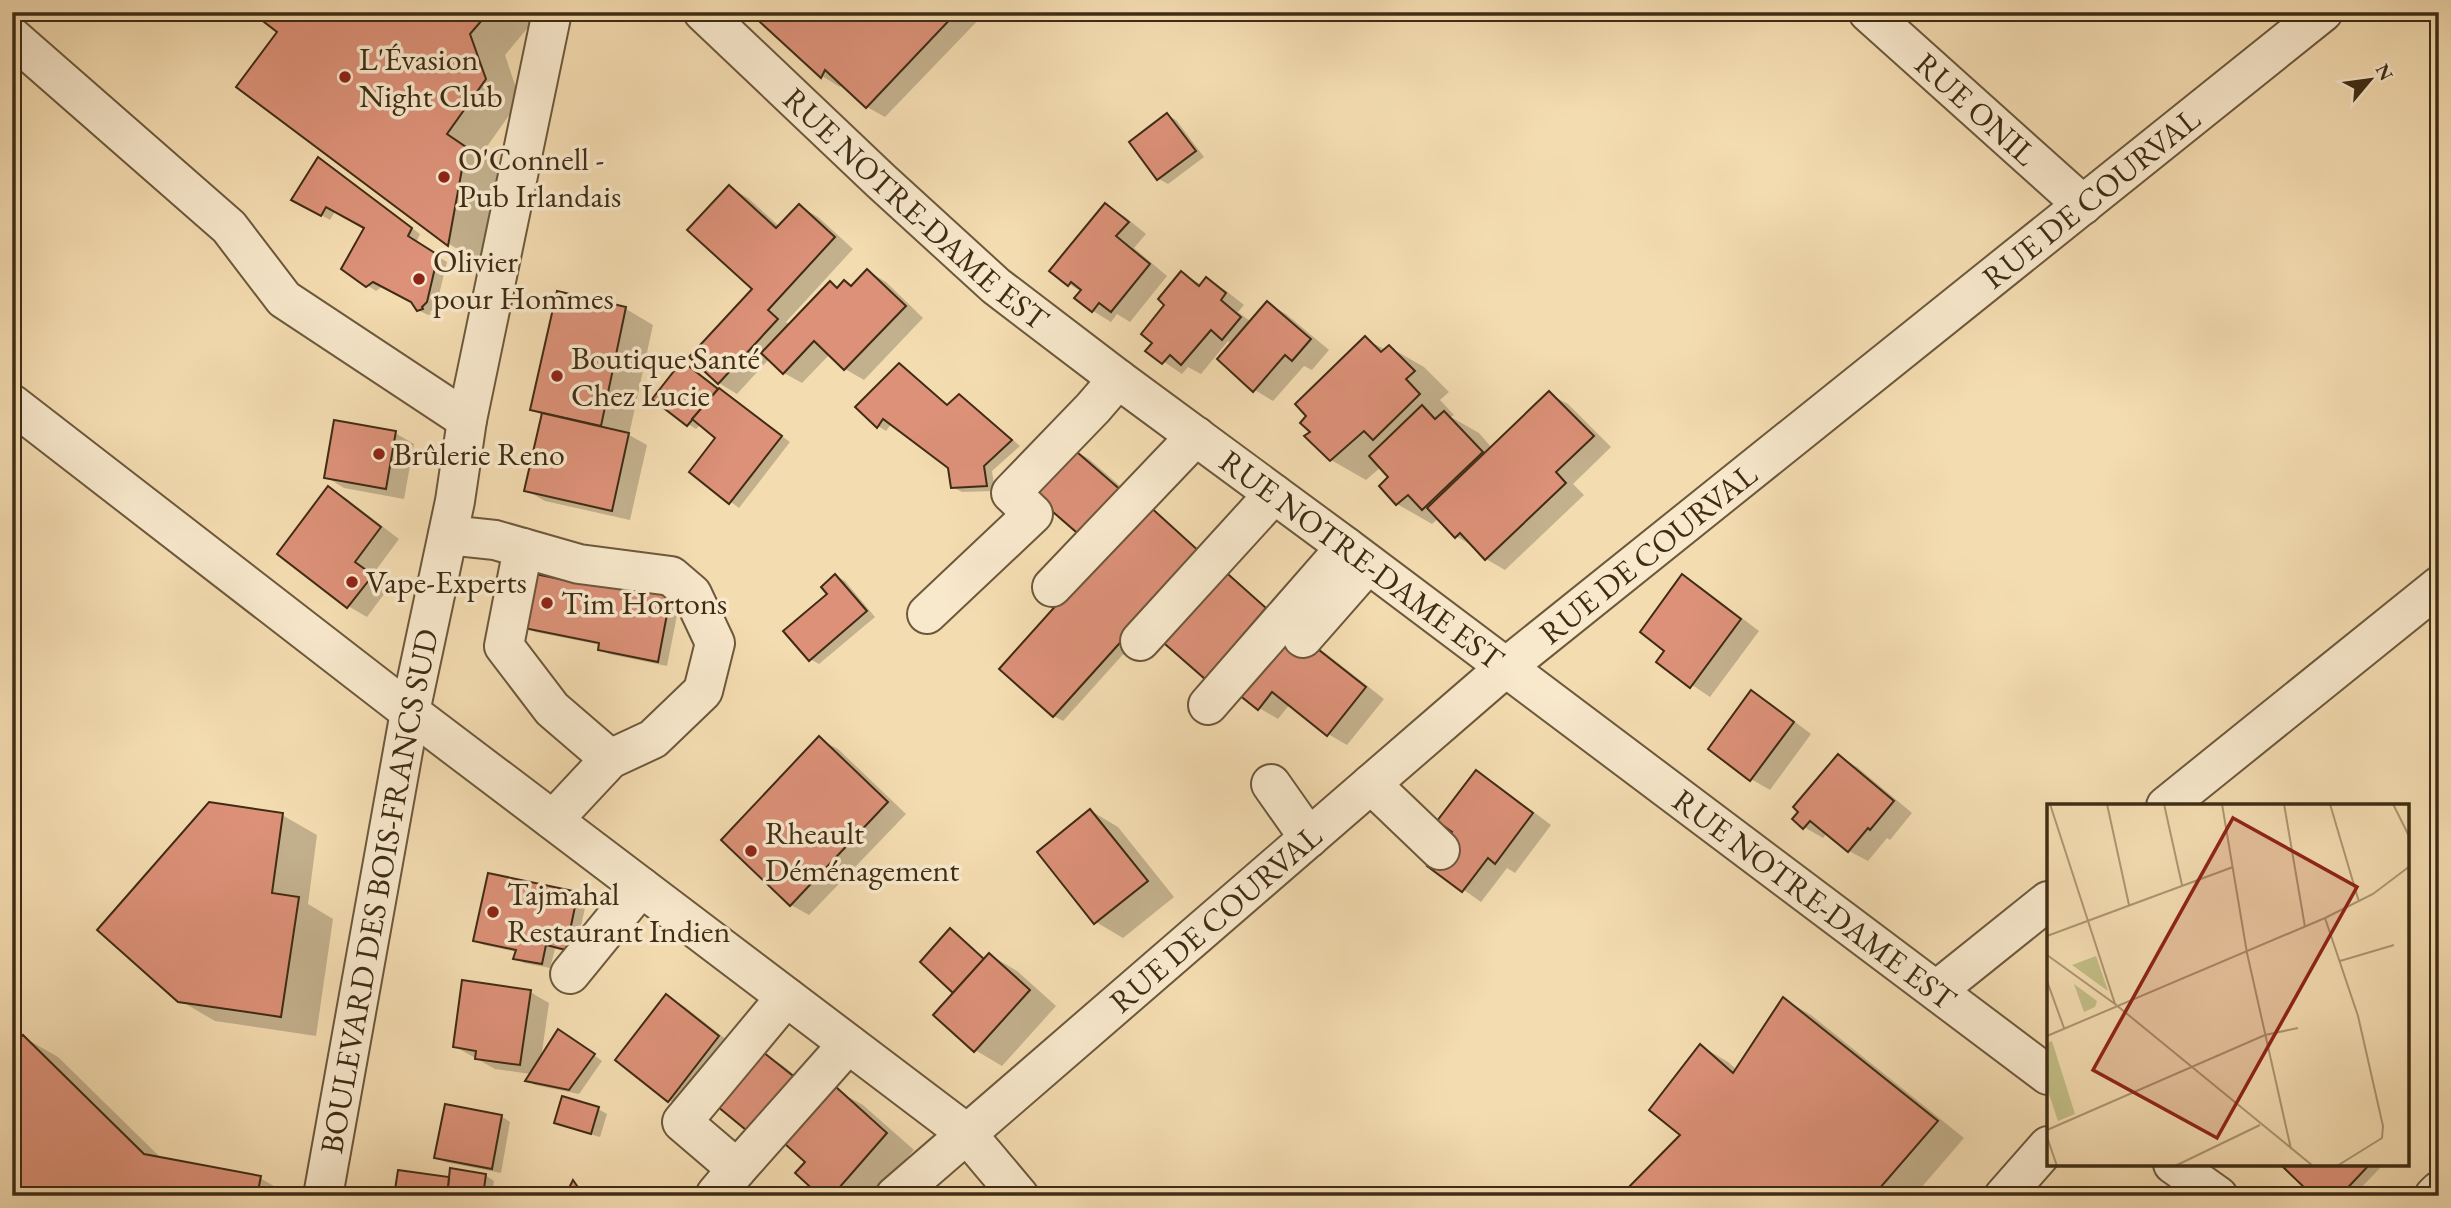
<svg xmlns="http://www.w3.org/2000/svg" width="2451" height="1208" font-family="'EB Garamond',serif">
	<style>
		.shadow { fill: #0003 }
		.building { fill: #dc9178; stroke: #3f2c14; stroke-width: 2 }
		.lines { fill: none; stroke-linecap: round; stroke-linejoin: round }
		.minor-casing { stroke: #6c583b; stroke-width: 42 }
		.minor { stroke: #f8e8cc; stroke-width: 38 }
		.poi-dot { fill: #8f2418; stroke: #f8e8cc; stroke-width: 2.5 }
		.labels { text-anchor: middle; stroke-width: 7; stroke-linejoin: round; paint-order: stroke }
		.poi-label { font-size: 32px; fill: #3f2c14; stroke: #f8e8cc; text-anchor: start }
		.street-label { font-size: 32px; fill: #3f2c14; stroke: #f8e8cc }
		.inset-road { fill: none; stroke: #ac9672; stroke-width: 2 }
		.view { fill: #8f2418; fill-opacity: 0.15; stroke: #8f2418; stroke-width: 3.5 }
		.inset-edge { fill: none; stroke: #3f2c14; stroke-width: 3.5 }
	</style>
	<rect width="100%" height="100%" fill="#f4dcb1"/>
	<filter id="stains"><feTurbulence type="fractalNoise" baseFrequency=".00286" numOctaves="4"/><feColorMatrix values="0 0 0 0 .2 0 0 0 0 .09 0 0 0 0 .02 0 0 0 .5 -.17"/></filter>
	<radialGradient id="worn" r=".72"><stop offset=".6" stop-color="#630" stop-opacity="0"/><stop offset="1" stop-color="#630" stop-opacity=".3"/></radialGradient>
	<g class="shadow">
		<path d="M254 12H525L530 25 505 55 520 100 481 155 501 169 483 264 449 244 238 87 280 32Z"/>
		<path d="M753 12H986L885 117 867 107 842 84 840 87 822 76Z"/>
		<path d="M1167 115 1176 120 1204 157 1168 184 1159 179 1131 143Z"/>
		<path d="M327 164 420 234 416 243 447 262 436 307 430 312 431 314 428 315 418 310 412 301 383 286 376 291 367 285 366 227 336 210 330 220 294 200Z"/>
		<path d="M729 187 748 198 780 227 799 206 818 217 853 249 786 322 790 325 830 283 839 289 852 287 868 271 886 282 923 318 864 380 845 369 830 354 802 383 784 373 769 359 737 394 719 383 754 289Z"/>
		<path d="M1105 205 1124 216 1146 234 1134 248 1167 276 1130 322 1117 314 1111 322 1093 311 1082 292 1069 284Z"/>
		<path d="M1181 273 1202 285 1207 279 1225 290 1244 305 1238 312 1251 322 1267 303 1286 314 1329 350 1312 370 1304 366 1273 401 1255 390 1219 359 1232 344 1228 341 1201 374 1188 367 1182 374 1148 351 1154 343 1167 305Z"/>
		<path d="M558 294 626 309 653 325 629 435 647 445 630 520 545 501 526 490 543 416 532 409Z"/>
		<path d="M1365 339 1386 350 1389 347 1424 367 1449 392 1440 400 1454 415 1451 417 1479 433 1492 448 1549 394 1568 404 1611 447 1573 484 1584 495 1505 570 1486 559 1476 548 1456 536 1439 518 1432 524 1397 504 1381 486 1391 477 1381 467 1366 480 1331 460 1312 432Z"/>
		<path d="M682 363 790 442 739 508 691 472 718 437 701 424 696 429 688 424Z"/>
		<path d="M899 366 949 406 968 402 1020 446 992 471 995 491 962 492 953 487 949 467 892 423 886 431 878 426Z"/>
		<path d="M395 433 414 444 404 499 344 488 326 477Z"/>
		<path d="M1071 448 1089 459 1141 504 1103 548Z"/>
		<path d="M329 488 347 499 399 539 373 574 390 586 367 617 348 606Z"/>
		<path d="M1148 507 1156 512 1209 559 1063 721 1054 716Z"/>
		<path d="M1220 569 1229 575 1274 614 1215 682 1206 677Z"/>
		<path d="M536 576 680 600 667 666 609 654 600 649 601 645 535 632 526 627Z"/>
		<path d="M836 576 845 581 875 617 819 664 810 659Z"/>
		<path d="M1683 577 1701 587 1759 631 1710 697 1658 662 1667 650Z"/>
		<path d="M1310 641 1384 699 1347 745 1328 734 1290 704 1278 719 1259 708Z"/>
		<path d="M1751 692 1770 703 1811 734 1770 790 1751 779Z"/>
		<path d="M819 739 838 749 906 814 809 915 791 905Z"/>
		<path d="M1838 756 1857 767 1912 813 1890 840 1887 838 1868 861 1849 851 1827 833 1823 838 1804 827Z"/>
		<path d="M1476 773 1495 783 1551 825 1515 873 1507 868 1481 902 1430 866 1455 832Z"/>
		<path d="M1091 811 1118 827 1174 897 1123 938 1096 922Z"/>
		<path d="M282 815 317 835 308 904 333 919 316 1036 215 1021 179 1000Z"/>
		<path d="M489 875 578 894 587 899 575 953 555 949 550 968 524 963 515 958 517 952 484 945 475 940Z"/>
		<path d="M951 931 986 960 990 955 1017 971 1056 1006 1002 1066 975 1050 956 992Z"/>
		<path d="M530 992 549 1003 541 1059 568 1036 602 1061 579 1094 535 1085 527 1080 531 1074 495 1069 454 1046Z"/>
		<path d="M667 996 685 1007 737 1048 687 1111 669 1100Z"/>
		<path d="M1784 999 1811 1015 1964 1138 1914 1196H1623L1683 1135 1701 1046 1728 1062 1737 1070Z"/>
		<path d="M23 1037 58 1057 162 1159 260 1178 291 1196H33L26 1192Z"/>
		<path d="M763 1054 782 1065 819 1095 750 1057Z"/>
		<path d="M836 1090 863 1105 914 1150 873 1196H823L807 1162Z"/>
		<path d="M598 1109 607 1114 600 1137 565 1127 556 1122Z"/>
		<path d="M501 1116 510 1122 501 1173 445 1162 436 1157Z"/>
		<path d="M2283 1164H2384L2353 1196H2315Z"/>
		<path d="M400 1172 451 1179 485 1175 494 1181 492 1196H396Z"/>
		<path d="M573 1183 596 1196H567Z"/>
		<path d="M662 1191 670 1196H657Z"/>
	</g>
	<g class="building">
		<path d="M251 12H489L470 34 486 79 447 134 466 147 448 246 236 87 277 32Z"/>
		<path d="M749 12H957L866 108 825 70 821 78Z"/>
		<path d="M1167 113 1196 151 1157 180 1129 142Z"/>
		<path d="M318 157 412 228 408 236 438 255 427 302 422 307 423 309 417 311 411 302 373 282 366 287 341 269 364 228 326 207 321 216 291 200Z"/>
		<path d="M729 185 776 228 799 204 835 237 768 310 778 319 718 384 689 357 752 289 687 230Z"/>
		<path d="M1105 203 1129 222 1116 236 1150 264 1111 312 1099 303 1092 312 1074 298 1081 290 1071 282 1068 286 1049 271Z"/>
		<path d="M867 269 906 306 844 370 814 341 783 374 761 353 830 281 837 288 844 280 851 286Z"/>
		<path d="M1181 271 1199 286 1206 277 1226 293 1221 300 1241 317 1222 340 1211 330 1181 365 1170 355 1162 364 1145 351 1152 343 1141 334 1164 305 1158 299Z"/>
		<path d="M557 291 626 307 601 426 530 410Z"/>
		<path d="M1267 301 1311 339 1292 361 1285 355 1253 392 1217 359Z"/>
		<path d="M1365 336 1381 352 1389 345 1415 371 1406 379 1420 394 1373 440 1364 431 1330 461 1304 436 1310 432 1300 423 1306 416 1295 404Z"/>
		<path d="M682 361 718 389 687 426 652 399Z"/>
		<path d="M899 363 947 405 959 394 1012 440 984 466 987 486 951 488 948 468 883 419 877 428 855 407Z"/>
		<path d="M719 388 782 436 729 504 689 472 715 438 692 419Z"/>
		<path d="M1549 391 1594 436 1556 472 1566 483 1485 560 1460 533 1455 538 1427 508Z"/>
		<path d="M1422 405 1435 419 1444 411 1483 452 1422 510 1408 495 1396 505 1379 486 1388 477 1369 456Z"/>
		<path d="M542 413 629 433 612 511 524 491Z"/>
		<path d="M334 420 396 431 386 489 324 478Z"/>
		<path d="M1070 446 1123 492 1083 538 1030 492Z"/>
		<path d="M328 486 381 527 355 562 373 575 347 608 277 554Z"/>
		<path d="M1147 504 1201 553 1053 717 999 669Z"/>
		<path d="M1220 567 1266 608 1205 679 1158 638Z"/>
		<path d="M567 572 671 593 658 662 598 650 599 643 524 628 535 574 565 580Z"/>
		<path d="M835 574 867 611 809 661 783 631 827 594 821 587Z"/>
		<path d="M1682 574 1741 619 1690 688 1656 662 1664 651 1640 632Z"/>
		<path d="M1291 628 1366 687 1327 736 1272 692 1258 710 1238 694Z"/>
		<path d="M1751 690 1794 722 1750 781 1708 749Z"/>
		<path d="M819 736 888 802 790 906 721 840Z"/>
		<path d="M1838 754 1894 801 1870 830 1868 828 1848 852 1810 821 1803 829 1792 819 1798 812 1793 807Z"/>
		<path d="M1476 770 1533 813 1495 864 1488 858 1462 892 1427 866 1452 832 1437 821Z"/>
		<path d="M209 802 283 813 272 893 299 897 281 1017 178 1002 97 930Z"/>
		<path d="M1090 809 1148 881 1094 924 1037 852Z"/>
		<path d="M488 873 578 892 566 950 546 945 542 964 513 959 516 950 473 941Z"/>
		<path d="M950 928 984 959 953 993 920 962Z"/>
		<path d="M989 953 1030 990 974 1052 933 1015Z"/>
		<path d="M462 980 531 990 520 1065 475 1059 476 1051 453 1047Z"/>
		<path d="M666 994 719 1036 668 1102 615 1060Z"/>
		<path d="M1783 997 1938 1121 1873 1196H1620L1680 1135 1649 1110 1700 1044 1733 1073Z"/>
		<path d="M558 1029 595 1054 569 1090 525 1081Z"/>
		<path d="M23 1035 144 1154 261 1176 257 1196H39L25 1193 12 1181V1045Z"/>
		<path d="M763 1052 802 1083 757 1139 712 1102Z"/>
		<path d="M836 1087 887 1133 832 1196H820L795 1173 805 1162 785 1144Z"/>
		<path d="M562 1096 599 1107 591 1134 554 1123Z"/>
		<path d="M445 1104 502 1115 492 1169 434 1158Z"/>
		<path d="M2280 1164H2370L2340 1196H2313Z"/>
		<path d="M450 1168 486 1174 483 1196H447Z"/>
		<path d="M398 1170 449 1177 447 1196H394Z"/>
		<path d="M573 1180 584 1196H565Z"/>
	</g>
	<g class="lines">
		<defs>
			<g id="minor">
				<path id="s1" d="M703 12 881 181 996 286 1118 379 1346 547 2048 1075"/>
				<path id="s2" d="M1868 12 2083 205"/>
				<path d="M12 37 229 227 284 299 467 420"/>
				<path d="M12 404 410 712 966 1133 1019 1196"/>
				<path d="M448 535 495 540 579 564 671 576 692 594 715 643 703 691 653 739 610 759 553 820"/>
				<path d="M523 548 504 646 552 709 610 759"/>
				<path d="M1052 587 1196 436"/>
				<path d="M927 614 1033 514 1011 493 1093 408 1118 379"/>
				<path d="M1303 638 1368 564"/>
				<path d="M1140 641 1274 494"/>
				<path d="M1208 705 1346 547"/>
				<path d="M1271 784 1309 838"/>
				<path d="M1371 784 1440 850"/>
				<path d="M2166 806 2439 586"/>
				<path d="M570 974 641 887"/>
				<path d="M1937 990 2048 901"/>
				<path d="M2173 1164 2218 1196"/>
				<path d="M737 1169 848 1044"/>
				<path id="s3" d="M323 1196 410 712 455 501 467 420 552 12"/>
				<path d="M718 1196 716 1194 737 1169 682 1122 786 997"/>
				<path id="s4" d="M895 1196 1505 668 2323 12"/>
				<path d="M2004 1196 2048 1146"/>
				<path d="M2434 1196 2439 1191"/>
			</g>
		</defs>
		<use href="#minor" class="minor-casing"/>
		<use href="#minor" class="minor"/>
	</g>
	<g class="poi-dot">
		<circle cx="345" cy="77" r="7"/>
		<circle cx="444" cy="177" r="7"/>
		<circle cx="419" cy="279" r="7"/>
		<circle cx="557" cy="376" r="7"/>
		<circle cx="379" cy="454" r="7"/>
		<circle cx="352" cy="582" r="7"/>
		<circle cx="547" cy="603" r="7"/>
		<circle cx="751" cy="851" r="7"/>
		<circle cx="493" cy="912" r="7"/>
	</g>
	<g class="labels">
		<g class="poi-label">
			<text x="359" y="70">L'Évasion<tspan x="359" dy="37">Night Club</tspan></text>
			<text x="458" y="170">O'Connell -<tspan x="458" dy="37">Pub Irlandais</tspan></text>
			<text x="433" y="272">Olivier<tspan x="433" dy="37">pour Hommes</tspan></text>
			<text x="571" y="369">Boutique Santé<tspan x="571" dy="37">Chez Lucie</tspan></text>
			<text x="393" y="465">Brûlerie Reno</text>
			<text x="366" y="593">Vape-Experts</text>
			<text x="561" y="614">Tim Hortons</text>
			<text x="765" y="844">Rheault<tspan x="765" dy="37">Déménagement</tspan></text>
			<text x="507" y="905">Tajmahal<tspan x="507" dy="37">Restaurant Indien</tspan></text>
		</g>
		<g class="street-label">
			<text dy="11" stroke="none"><textPath href="#s2" startOffset="145">RUE ONIL</textPath></text>
			<text dy="11" stroke="none"><textPath href="#s4" startOffset="1558">RUE DE COURVAL</textPath></text>
			<text dy="11" stroke="none"><textPath href="#s1" startOffset="290">RUE NOTRE-DAME EST</textPath></text>
			<text dy="11" stroke="none"><textPath href="#s4" startOffset="990">RUE DE COURVAL</textPath></text>
			<text dy="11" stroke="none"><textPath href="#s1" startOffset="858">RUE NOTRE-DAME EST</textPath></text>
			<text dy="11" stroke="none"><textPath href="#s3" startOffset="310">BOULEVARD DES BOIS-FRANCS SUD</textPath></text>
			<text dy="11" stroke="none"><textPath href="#s1" startOffset="1424">RUE NOTRE-DAME EST</textPath></text>
			<text dy="11" stroke="none"><textPath href="#s4" startOffset="424">RUE DE COURVAL</textPath></text>
		</g>
	</g>
	<g transform="translate(2047 804)">
		<rect width="362" height="362" fill="#f4dcb1"/>
		<path d="M49 152 61 187 25 161ZM27 180 50 197 48 203 37 208ZM5 237 28 310 11 317 0 284V239Z" fill="#c3be86"/>
		<path class="inset-road" d="M3 0 68 200M60 0 82 101M117 0 135 81M175 0 200 149 244 345M237 0 258 123M283 0 312 98M346 0 363 34M278 114 311 212 336 322 335 334 290 362M0 132 186 63M0 151 68 200 266 362M293 157 347 141M0 177 17 224M0 232 278 114 326 90 363 62M0 326 218 231 251 224M0 333 10 362M128 362 213 321"/>
		<path class="view" d="M186 14 310 83 170 334 46 266Z"/>
		<rect width="362" height="362" class="inset-edge"/>
	</g>
	<rect width="2451" height="1208" fill="none" stroke="#f4dcb1" stroke-width="42"/>
	<rect x="14" y="14" width="2423" height="1180" fill="none" stroke="#3f2c14" stroke-width="3.5"/>
	<rect x="21" y="21" width="2409" height="1166" fill="none" stroke="#3f2c14" stroke-width="2"/>
	<g transform="translate(2370 80) rotate(61)" stroke="#f8e8cc" stroke-width="5" paint-order="stroke">
	<path d="M0-5L12 26L0 18L-12 26Z" fill="#3f2c14"/>
	<text y="-10" font-size="19" font-weight="bold" text-anchor="middle" fill="#3f2c14">N</text>
	</g>
	<rect width="100%" height="100%" filter="url(#stains)"/>
	<rect width="100%" height="100%" fill="url(#worn)"/>
</svg>
